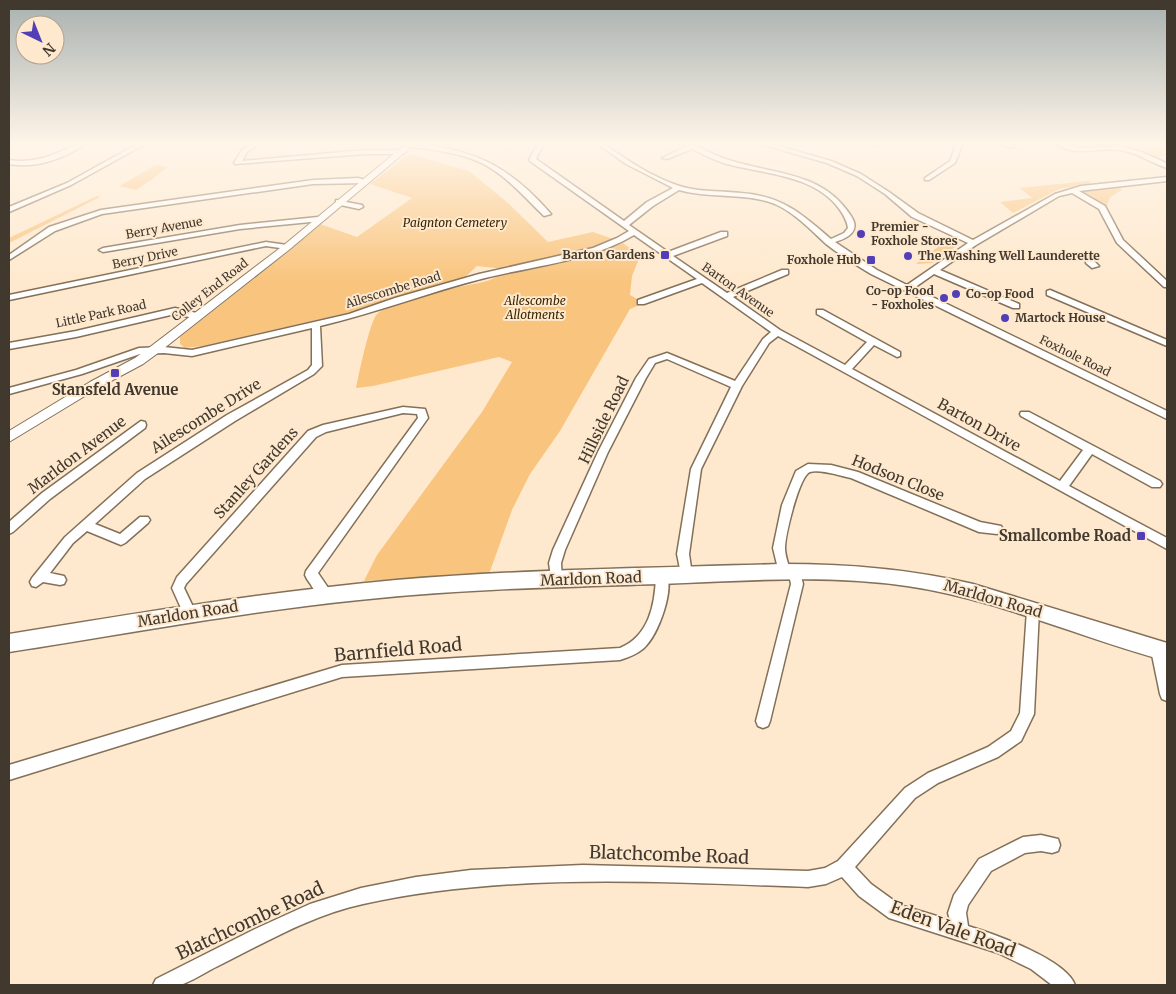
<svg xmlns="http://www.w3.org/2000/svg" width="1176" height="994" font-family="Merriweather,serif">
	<style>
		.green { fill: #f9c47d }
		.lines { fill: none; stroke-linecap: round; stroke-linejoin: round }
		.minor-casing { stroke: #837058; stroke-width: 3 }
		.tertiary-casing { stroke: #837058; stroke-width: 2 }
		.secondary-casing { stroke: #837058; stroke-width: 3 }
		.minor { fill: #fff; fill-rule: evenodd }
		.tertiary { fill: #fff; fill-rule: evenodd }
		.secondary { fill: #fff; fill-rule: evenodd }
		.poi-dot { fill: #523fb7; stroke: #fee9ce; stroke-width: 2 }
		.labels { text-anchor: middle; stroke-width: 4; stroke-linejoin: round; paint-order: stroke }
		.far-park-label { font-size: 12px; font-style: italic; fill: #3c2500; stroke: #fee9ce }
		.far-poi-label { font-size: 12px; font-weight: bold; fill: #41382e; stroke: #fee9ce; text-anchor: start }
		.far-street-label { font-size: 12px; fill: #41382e; stroke: #fee9ce }
		.poi-label { font-size: 15px; font-weight: bold; fill: #41382e; stroke: #fee9ce }
		.street-label { font-size: 15px; fill: #41382e; stroke: #fee9ce }
		.near-street-label { font-size: 18px; fill: #41382e; stroke: #fee9ce }
	</style>
	<rect width="100%" height="100%" fill="#fee9ce"/>
	<g class="green">
		<path d="M1106 143H1138L1166 149 1162 152 1167 155 1155 157 1124 146Z"/>
		<path d="M409 154 469 171 508 203 548 242 593 232 616 240 593 249 505 269 477 266 463 279 389 298 369 308 202 346 185 348 180 344V337L264 271 320 224 357 237 412 198 370 184Z"/>
		<path d="M156 165 168 167 151 180 136 190 119 186Z"/>
		<path d="M1088 181 1091 183 1059 189 1013 213 1000 202 1032 198 1020 188Z"/>
		<path d="M1118 187 1122 190 1110 197 1106 207 1083 193V190Z"/>
		<path d="M97 196 100 197 9 243V238Z"/>
		<path d="M952 236 954 237 955 247 932 263 916 264Z"/>
		<path d="M623 243 640 256 632 276 630 295 644 303 630 309 560 431 530 474 512 510 489 574 364 581 377 555 482 412 512 362 499 357 373 386 356 388C359 374 370 319 378 313 392 302 440 292 458 287 472 284 487 283 498 276L597 253Z"/>
	</g>
	<g class="lines">
		<defs>
			<g id="minor">
				<path d="M78 143H86C65 159 35 169 9 164V160C35 164 55 155 78 143Z"/>
				<path d="M139 143H147L71 185 9 212V207L67 183Z"/>
				<path d="M253 143H261L247 152 242 161 365 150H403L406 152 403 154H365L235 164 234 163 242 150Z"/>
				<path d="M410 143C474 149 508 165 551 214L544 216C522 195 501 169 472 159 451 151 429 150 408 146L407 145Z"/>
				<path d="M538 143H544L536 159 624 221 647 202 673 188 626 164 596 143H603C626 160 660 182 687 188 705 192 723 191 741 193 782 196 801 213 831 239L844 233 848 228C847 221 844 216 840 210 816 175 765 174 727 164 715 161 703 154 692 149L667 159 662 158 687 146 681 143H695L698 145 697 146C707 151 718 157 729 160 775 175 822 171 851 216 861 231 848 238 835 242L877 270 907 285 968 243 912 217 885 194 857 176 827 163 757 143H768L831 161 861 174 889 192 918 213 973 240 1055 194 1081 186 1167 177V181L1079 191 1105 206 1123 240 1167 281V287H1164L1117 243 1099 209 1072 193 1059 196 976 245 940 270 1019 304V308H1013L934 274 914 288 1167 411V419L871 274C856 265 840 255 826 244 810 229 795 213 775 204 744 192 710 199 679 190L653 206 629 225 668 252 721 232H727V236L673 256 727 293 782 270H788V274L733 297 780 330 845 365 867 342 817 314V310H823L900 352V356L897 357 874 345 852 369 1060 481 1083 450 1021 416 1020 414 1021 412H1029L1160 481 1162 484 1160 487H1152L1092 454 1069 486 1167 538V549L778 336 769 343 742 386 701 469 689 554 692 575 690 579 686 580 682 579 677 554 691 469 731 387 667 359 655 363 646 378 608 452 565 550 561 563 562 580 560 584 556 585 552 584 549 563 553 550 598 452 636 378 649 359 667 353 735 381 763 339 771 332 702 283 644 304H638V300L697 279 634 235C591 261 533 266 485 278 429 292 376 313 320 326L322 366 314 374 235 421 145 479 95 524 120 534 140 517H148L150 520 148 523 125 543 121 545 87 531 73 543 50 573 64 576 66 580 64 584 60 585 43 582 36 587 32 586 30 582 32 578 65 537 137 473 227 415 308 370 312 365V328L192 356 164 353 140 354 82 374 9 394V388L76 370 139 348 164 347 192 350 349 314 395 298 479 274 593 248 617 238 629 231 530 161 529 160Z"/>
				<path d="M875 143H881L877 147 874 145Z"/>
				<path d="M957 143H963L955 163 929 180H925V178L950 161Z"/>
				<path d="M998 143H1008L1014 146 1011 148Z"/>
				<path d="M1055 143H1063L1080 148 1120 146 1141 152 1164 162 1167 164V168C1151 163 1137 152 1120 150 1098 147 1074 158 1055 143Z"/>
				<path d="M358 178 369 181 366 183 313 184 102 214 55 231 9 260V255L49 227 101 210 313 180Z"/>
				<path d="M336 200 362 205 363 207 359 209 336 204Z"/>
				<path d="M318 217H321V221L240 229 103 252 99 250 103 248 240 225Z"/>
				<path d="M266 242 287 245 291 247 287 249 266 246 9 300V295Z"/>
				<path d="M1086 259H1092L1099 266 1092 268 1086 263Z"/>
				<path d="M1050 290 1167 340V346L1047 295V291Z"/>
				<path d="M175 308 201 314 202 316 198 319 175 314 76 337 9 349V343L76 331Z"/>
				<path d="M403 407 425 409 428 418 318 573 333 595 331 599C320 603 313 587 307 579L305 575 306 571 418 418 417 414 403 413 326 432 316 437 186 584 184 588 196 613 195 617 190 619 185 617 172 588 177 577 308 431 323 425Z"/>
				<path d="M141 421 145 422 146 425 145 428 50 499 13 532 9 534V522L42 493Z"/>
				<path d="M808 464 831 465 858 472 980 522 1001 526 1003 529 1001 532 997 534 979 532 851 478C841 476 820 469 810 472 799 476 785 536 785 548 785 555 788 563 790 570L795 567 799 568 803 584 770 721 768 726 763 728 758 726 756 721 791 584 789 575 784 578 780 577 773 548 782 505 796 471Z"/>
				<path d="M662 571 666 572C675 590 658 635 644 648 637 654 629 657 620 660L342 677 9 780V765L342 665 620 648C649 636 655 605 656 576L658 572Z"/>
				<path d="M1033 604 1038 606 1039 610 1034 714 1021 741 998 757 938 783 915 798 855 867 871 884 900 905 950 920 948 913 954 895 979 859 1023 837 1041 835 1058 839 1060 845 1058 851 1052 853 1041 851 1025 853 991 871 968 905 966 913 968 926C994 934 1066 959 1075 985H1052L1031 969 998 953 889 918 859 896 842 877 826 884 808 887C659 882 509 872 363 904 312 915 266 942 220 965 209 970 191 982 180 985 172 987 161 985 153 985L156 979 255 929 310 904 361 888 416 877 471 870 583 865 808 871 825 868 838 861 905 788 928 773 988 747 1011 731 1020 713 1027 610 1028 606Z"/>
				<path d="M1158 644 1163 646 1167 662V701L1162 699 1160 694 1151 650 1153 646Z"/>
			</g>
			<path id="tertiary" d="M407 143H416L290 249 158 353 143 364 98 388 9 442V431L90 382 135 358 150 347 284 245Z"/>
			<path id="secondary" d="M783 564C848 564 910 569 973 584L1167 643V661C1080 638 997 599 907 586 825 574 742 581 659 584 559 587 459 589 359 600 241 612 125 634 9 652V634C138 613 266 592 396 580 525 569 654 568 783 564Z"/>
		</defs>
		<use href="#minor" class="minor-casing"/>
		<use href="#tertiary" class="tertiary-casing"/>
		<use href="#secondary" class="secondary-casing"/>
		<use href="#minor" class="minor"/>
		<use href="#tertiary" class="tertiary"/>
		<use href="#secondary" class="secondary"/>
	</g>
	<linearGradient id="sky" x2="0" y2="1"><stop stop-color="#a8b1af"/><stop offset="0.51" stop-color="#fff5e9"/><stop offset="1" stop-color="#fff5e9" stop-opacity="0"/></linearGradient>
	<rect width="1176" height="282" fill="url(#sky)"/>
	<g class="poi-dot">
		<circle cx="861" cy="234" r="5"/>
		<rect x="660" y="250" width="10" height="10" rx="2.5"/>
		<circle cx="908" cy="256" r="5"/>
		<rect x="866" y="255" width="10" height="10" rx="2.5"/>
		<circle cx="956" cy="294" r="5"/>
		<circle cx="944" cy="298" r="5"/>
		<circle cx="1005" cy="318" r="5"/>
		<rect x="110" y="368" width="10" height="10" rx="2.5"/>
		<rect x="1136" y="531" width="10" height="10" rx="2.5"/>
	</g>
	<g class="labels">
		<g class="far-park-label">
			<text x="455" y="227">Paignton Cemetery</text>
			<text x="535" y="305">Ailescombe<tspan x="535" dy="14">Allotments</tspan></text>
		</g>
		<g class="far-poi-label">
			<text x="871" y="231">Premier -<tspan x="871" dy="14">Foxhole Stores</tspan></text>
			<text x="655" y="259" text-anchor="end">Barton Gardens</text>
			<text x="918" y="260">The Washing Well Launderette</text>
			<text x="861" y="264" text-anchor="end">Foxhole Hub</text>
			<text x="934" y="295" text-anchor="end">Co-op Food<tspan x="934" dy="14">- Foxholes</tspan></text>
			<text x="966" y="298">Co-op Food</text>
			<text x="1015" y="322">Martock House</text>
		</g>
		<g class="far-street-label">
			<text transform="translate(164 228) rotate(-10)" y="4">Berry Avenue</text>
			<text transform="translate(145 258) rotate(-12)" y="4">Berry Drive</text>
			<text transform="translate(210 290) rotate(-38)" y="4">Colley End Road</text>
			<text transform="translate(393 290) rotate(-17)" y="4">Ailescombe Road</text>
			<text transform="translate(738 290) rotate(35)" y="4">Barton Avenue</text>
			<text transform="translate(101 314) rotate(-12)" y="4">Little Park Road</text>
			<text transform="translate(1075 356) rotate(26)" y="4">Foxhole Road</text>
		</g>
		<g class="poi-label">
			<text x="115" y="395">Stansfeld Avenue</text>
			<text x="1131" y="541" text-anchor="end">Smallcombe Road</text>
		</g>
		<g class="street-label">
			<text transform="translate(206 416) rotate(-32)" y="5">Ailescombe Drive</text>
			<text transform="translate(604 420) rotate(-64)" y="5">Hillside Road</text>
			<text transform="translate(979 425) rotate(29)" y="5">Barton Drive</text>
			<text transform="translate(77 455) rotate(-37)" y="5">Marldon Avenue</text>
			<text transform="translate(256 473) rotate(-48)" y="5">Stanley Gardens</text>
			<text transform="translate(898 478) rotate(22)" y="5">Hodson Close</text>
			<text transform="translate(591 579) rotate(-2)" y="5">Marldon Road</text>
			<text transform="translate(993 599) rotate(16)" y="5">Marldon Road</text>
			<text transform="translate(188 614) rotate(-9)" y="5">Marldon Road</text>
		</g>
		<g class="near-street-label">
			<text transform="translate(398 650) rotate(-5)" y="6">Barnfield Road</text>
			<text transform="translate(669 855) rotate(2)" y="6">Blatchcombe Road</text>
			<text transform="translate(250 921) rotate(-25)" y="6">Blatchcombe Road</text>
			<text transform="translate(953 929) rotate(20)" y="6">Eden Vale Road</text>
		</g>
	</g>
	<rect width="1176" height="994" fill="none" stroke="#41382e" stroke-width="20"/>
	<g transform="translate(40 40) rotate(137)"><circle r="24" fill="#fee9ce" stroke="#b2a28e"/>
	<path d="M0-4L9 19L0 12L-9 19Z" fill="#523fb7"/>
	<text y="-8" font-size="14" font-weight="bold" text-anchor="middle" fill="#41382e">N</text>
	</g>
</svg>
